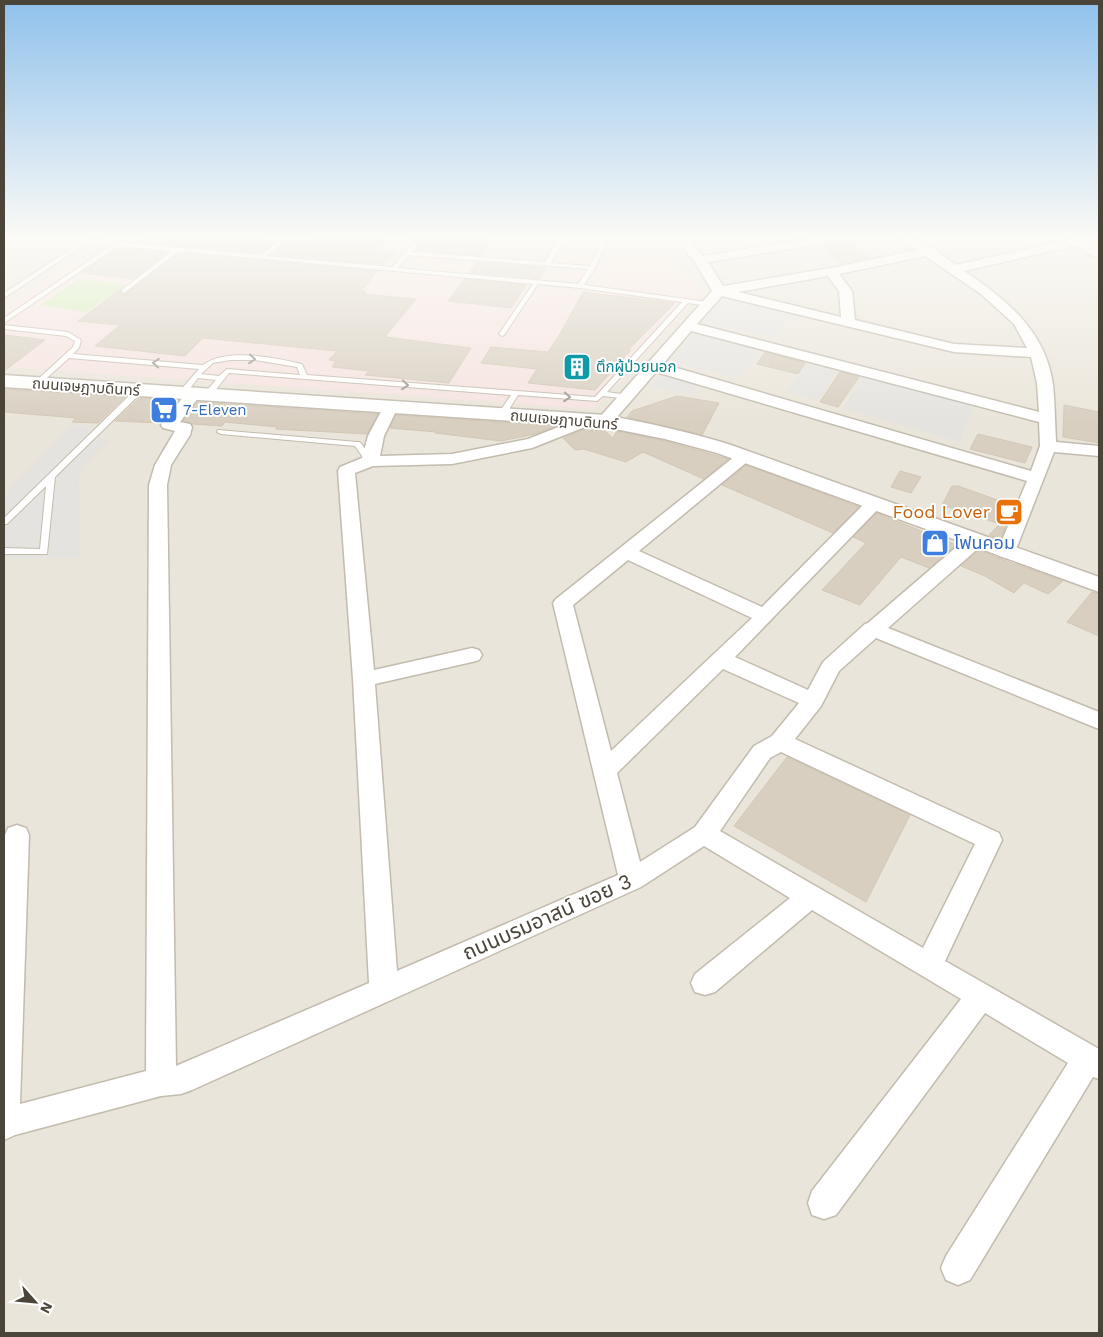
<svg xmlns="http://www.w3.org/2000/svg" width="1103" height="1337" font-family="'Work Sans','Noto Sans Thai',sans-serif">
	<style>
		.residential { fill: #eae5da }
		.medical { fill: #f6e3e0 }
		.green { fill: #d2eab5 }
		.parking { fill: #e5e3e0 }
		.building { fill: #d8cfc1; stroke: #d3c7b4 }
		.lines { fill: none; stroke-linecap: round; stroke-linejoin: round }
		.service-casing { stroke: #c2bbae; stroke-width: 2 }
		.minor-casing { stroke: #c2bbae; stroke-width: 3 }
		.tertiary-casing { stroke: #c2bbae; stroke-width: 3 }
		.service { fill: #fff; fill-rule: evenodd }
		.minor { fill: #fff; fill-rule: evenodd }
		.tertiary { fill: #fff; fill-rule: evenodd }
		.oneway { stroke: #9c9892 }
		.labels { text-anchor: middle; stroke-width: 4; stroke-linejoin: round; paint-order: stroke }
		.far-culture-label { font-size: 15px; fill: #0d838f; stroke: #fff; text-anchor: start }
		.far-street-label { font-size: 15px; fill: #4b4439; stroke: #fff }
		.far-shop-label { font-size: 15px; fill: #366cbe; stroke: #fff; text-anchor: start }
		.food-label { font-size: 18px; fill: #c56008; stroke: #fff; text-anchor: end }
		.shop-label { font-size: 18px; fill: #366cbe; stroke: #fff; text-anchor: start }
		.near-street-label { font-size: 21px; fill: #4b4439; stroke: #fff }
	</style>
	<rect width="100%" height="100%" fill="#f6f3ec"/>
	<rect class="residential" x="4" y="237" width="1095" height="1096"/>
	<path class="medical" d="M121 237H651L702 292 594 409 4 367V307L97 245Z"/>
	<path class="green" d="M79 279 126 284 87 312 40 305Z"/>
	<g class="parking">
		<path d="M730 291 798 306 774 338 704 321Z"/>
		<path d="M702 326 767 342 739 378 671 361Z"/>
		<path d="M813 355 843 362 818 400 786 392Z"/>
		<path d="M668 366 733 383 726 392 697 387 691 395 650 387Z"/>
		<path d="M868 369 978 397 959 442 843 408Z"/>
		<path d="M70 426H92L84 438 110 439 81 468 79 478 80 558H4V496Z"/>
	</g>
	<g class="building">
		<path d="M144 237H179L208 240 212 237H230L275 241 260 253 137 242Z"/>
		<path d="M314 237H346L386 240 376 251 395 253 384 264 272 255 286 242 306 244Z"/>
		<path d="M406 237H492L480 255 416 250 419 244Z"/>
		<path d="M850 243 869 258 843 264 822 247Z"/>
		<path d="M118 248 167 252 133 279 81 273Z"/>
		<path d="M180 253 378 271 361 291 366 292 364 294 416 299 385 337 471 348 449 383 365 375 369 371 332 367 336 361 329 360 337 351 203 338 185 356 95 346 120 325 78 321 121 289V294H125Z"/>
		<path d="M477 262 546 268 540 279 470 272Z"/>
		<path d="M464 279 526 285 511 308 448 301Z"/>
		<path d="M583 292 675 303 628 350H631L595 390 528 383 537 369 481 363 491 347 548 352 560 334Z"/>
		<path d="M4 335 45 340 4 371Z"/>
		<path d="M765 352 805 363 798 374 757 364Z"/>
		<path d="M840 372 859 377 838 407 820 402Z"/>
		<path d="M4 389 125 397 98 423 72 422 76 418 4 412Z"/>
		<path d="M677 396 719 403 702 435 627 417 632 411Z"/>
		<path d="M139 398 178 400 160 423 115 421Z"/>
		<path d="M198 402 378 414 367 434 276 429 277 427 225 422 222 426 192 424 183 421Z"/>
		<path d="M1064 405 1099 412V443L1063 437Z"/>
		<path d="M396 415 557 426 535 434 501 441 435 433 436 432 390 428Z"/>
		<path d="M588 428 602 429 613 438 617 431 665 441 728 459 704 479 643 452 626 462 584 449 575 450 563 438Z"/>
		<path d="M978 434 1032 447 1025 463 970 449Z"/>
		<path d="M746 465 859 507 833 533 722 485Z"/>
		<path d="M900 471 921 477 911 493 891 487Z"/>
		<path d="M952 486H958L1014 506 1000 540 989 535 1000 524 942 505Z"/>
		<path d="M877 513 956 545 929 568 901 557 860 605 822 590 866 543 853 537Z"/>
		<path d="M979 550 998 558 1063 581 1048 594 1024 583 1014 593 985 576 961 566Z"/>
		<path d="M1092 592 1099 594V636L1067 622Z"/>
		<path d="M787 757 910 815 866 902 734 826Z"/>
	</g>
	<g class="lines">
		<defs>
			<g id="service">
				<path d="M283 237H289L267 256 392 267 412 245 396 237H403L417 244 418 245 412 252 545 262 559 237H565L551 263 590 266 603 237H609L595 268 584 285 708 302 711 304 708 306 688 303 607 392 628 395V399L603 396 597 401 518 395 505 416H502L498 414 511 395 229 373 210 397 203 395 216 380 198 378 185 395H182L178 393 199 369 69 358 38 386H35V382L73 347 75 341 66 336 4 329V325L68 332 81 340 79 348 73 354 203 365C226 347 276 358 302 364L307 375 595 397 682 302 580 288 538 284 504 335 502 336 499 334 533 284 179 251 124 293 122 292V290L172 251 118 246 4 323V318L112 245 87 243 4 298V293L86 239 261 255ZM409 255 588 269 578 284 398 268ZM230 360H255L297 367 300 375 227 369 219 376 201 374 213 363Z"/>
				<path d="M136 389 143 391 55 477 47 554H4V548L40 549 46 486 7 524H4V518Z"/>
				<path d="M218 430 357 442H360L374 461 373 463H367L355 446 221 434 217 432Z"/>
			</g>
			<g id="minor">
				<path d="M674 237H686L703 256 820 237H846L840 241 708 262 723 286 837 267 916 250 899 237H912L933 248 956 265 1080 237 1099 249V257L1090 255 1078 245 964 271C1006 299 1046 331 1053 385 1055 404 1055 423 1056 442L1099 446V456L1054 452 1015 552 1013 556 1006 558 999 556 997 552 1027 481 656 372 611 424H599L597 421 599 418 712 291 695 262ZM925 256 981 294 1014 324 1027 348 954 344 855 320 852 291 839 274ZM828 276 839 291 841 317 738 292ZM722 296 954 352 1031 357 1037 383 1039 412 697 324ZM691 331 1039 422 1040 446 1031 471 663 364Z"/>
				<path d="M193 389 198 391 201 394 180 422 190 424 192 427 190 435 171 465 167 485 176 1066 369 983 353 679 338 471 340 467 362 458 368 436 385 404H395L398 407 384 436 380 456 452 454 528 439 589 415 595 417 597 420 595 423 532 448 452 464 373 466 355 473 374 670 472 648 479 650 482 655 479 660 472 662 375 684 397 971 618 875 553 603 556 599 739 453H751L753 457 639 551 762 607 868 500 874 499 880 500 883 504 735 657 808 690 823 662 865 624 868 623 968 537 975 535 982 537 984 541 982 545 888 628 1099 712V729L876 638 839 671 821 706 795 739 999 833 1002 840 945 961 1099 1049V1079L1093 1077 970 1280 958 1285 946 1280 941 1268 946 1256 1068 1063 985 1013 836 1215 824 1219 812 1215 808 1203 812 1191 961 999 812 910 715 992 705 995 695 992 691 983 695 974 790 898 704 846 641 887 192 1090 181 1094 161 1096 15 1135 4 1140V850L5 835 8 828 17 825 26 828 29 835 20 1104 146 1071 149 485 155 465 175 431 163 428 161 425 188 391ZM628 560 752 618 611 751 573 605ZM723 669 799 703 772 736 754 746 695 827 640 862 617 773ZM781 752 975 844 923 948 720 831 770 758Z"/>
			</g>
			<path id="tertiary" d="M4 375 605 415C648 423 690 432 731 445L1099 577V592L717 453 665 439 605 427 4 387Z"/>
		</defs>
		<use href="#service" class="service-casing"/>
		<use href="#minor" class="minor-casing"/>
		<use href="#tertiary" class="tertiary-casing"/>
		<use href="#service" class="service"/>
		<use href="#minor" class="minor"/>
		<use href="#tertiary" class="tertiary"/>
	</g>
	<defs><path id="oneway-chevron" d="M-2-3.5L2.5 0L-2 3.5" fill="none" stroke-width="1.6" stroke-linecap="round" stroke-linejoin="round" transform="scale(1.25)"/></defs>
	<g class="oneway">
		<use href="#oneway-chevron" transform="translate(252 359) rotate(5)"/>
		<use href="#oneway-chevron" transform="translate(156 363) rotate(-176)"/>
		<use href="#oneway-chevron" transform="translate(405 385) rotate(5)"/>
		<use href="#oneway-chevron" transform="translate(567 397) rotate(4)"/>
	</g>
	<linearGradient id="sky" x2="0" y2="1"><stop stop-color="#8fc1ec"/><stop offset="0.56" stop-color="#fbfaf6"/><stop offset="1" stop-color="#fbfaf6" stop-opacity="0"/></linearGradient>
	<rect width="1103" height="424" fill="url(#sky)"/>
	<defs>
		<symbol id="building-square" viewBox="-11 -11 22 22"><rect x="-9" y="-9" width="18" height="18" rx="4" fill="#0f9aa8" stroke="#fff"/><path d="M-4-6H4V6H1V3H-1V6H-4ZM-2.5-4.3h1.7v1.8h-1.7ZM.8-4.3h1.7v1.8H.8ZM-2.5-1h1.7V.8h-1.7ZM.8-1h1.7V.8H.8Z" fill="#fff"/></symbol>
		<symbol id="supermarket-square" viewBox="-11 -11 22 22"><rect x="-9" y="-9" width="18" height="18" rx="4" fill="#3f7fe0" stroke="#fff"/><path d="M-6-5.5h2.5l.6 2H6L4.5 2H-2.5L-4.4-4H-6ZM-1.5 3.2a1.3 1.3 0 1 0 .1 0ZM3 3.2a1.3 1.3 0 1 0 .1 0Z" fill="#fff"/></symbol>
		<symbol id="cafe-square" viewBox="-11 -11 22 22"><rect x="-9" y="-9" width="18" height="18" rx="4" fill="#e8710a" stroke="#fff"/><path d="M-5.5-4.5H6V0H3Q3 3.5 0 3.5H-2.5Q-5.5 3.5-5.5 0ZM3-3.2v2h1.7v-2ZM-6 4.5H4V6H-6Z" fill="#fff"/></symbol>
		<symbol id="shop-square" viewBox="-11 -11 22 22"><rect x="-9" y="-9" width="18" height="18" rx="4" fill="#3f7fe0" stroke="#fff"/><path d="M-5-2.5h2.3a2.7 3.5 0 0 1 5.4 0H5L5.5 6h-11ZM-1.5-2.5h3a1.5 2.3 0 0 0-3 0Z" fill="#fff"/></symbol>
	</defs>
	<g fill-rule="evenodd">
		<use href="#building-square" x="561" y="351" width="32" height="32"/>
		<use href="#supermarket-square" x="148" y="394" width="32" height="32"/>
		<use href="#cafe-square" x="993" y="496" width="32" height="32"/>
		<use href="#shop-square" x="919" y="527" width="32" height="32"/>
	</g>
	<g class="labels">
		<g class="far-culture-label">
			<text x="596" y="372">ตึกผู้ป่วยนอก</text>
		</g>
		<g class="far-street-label">
			<text transform="translate(86 387) rotate(4)" y="5">ถนนเจษฎาบดินทร์</text>
			<text transform="translate(564 420) rotate(5)" y="5">ถนนเจษฎาบดินทร์</text>
		</g>
		<g class="far-shop-label">
			<text x="183" y="415">7-Eleven</text>
		</g>
		<g class="food-label">
			<text x="990" y="518">Food Lover</text>
		</g>
		<g class="shop-label">
			<text x="954" y="549">โฟนคอม</text>
		</g>
		<g class="near-street-label">
			<text transform="translate(547 917) rotate(-24)" y="7">ถนนบรมอาสน์ ฃอย 3</text>
		</g>
	</g>
	<rect width="1103" height="1337" fill="none" stroke="#4b4439" stroke-width="10"/>
	<g transform="translate(35 1302) rotate(117)" stroke="#ffffff" stroke-width="4" paint-order="stroke">
	<path d="M0-4L9 19L0 12L-9 19Z" fill="#4b4439"/>
	<text y="-8" font-size="14" font-weight="bold" text-anchor="middle" fill="#4b4439">N</text>
	</g>
</svg>
